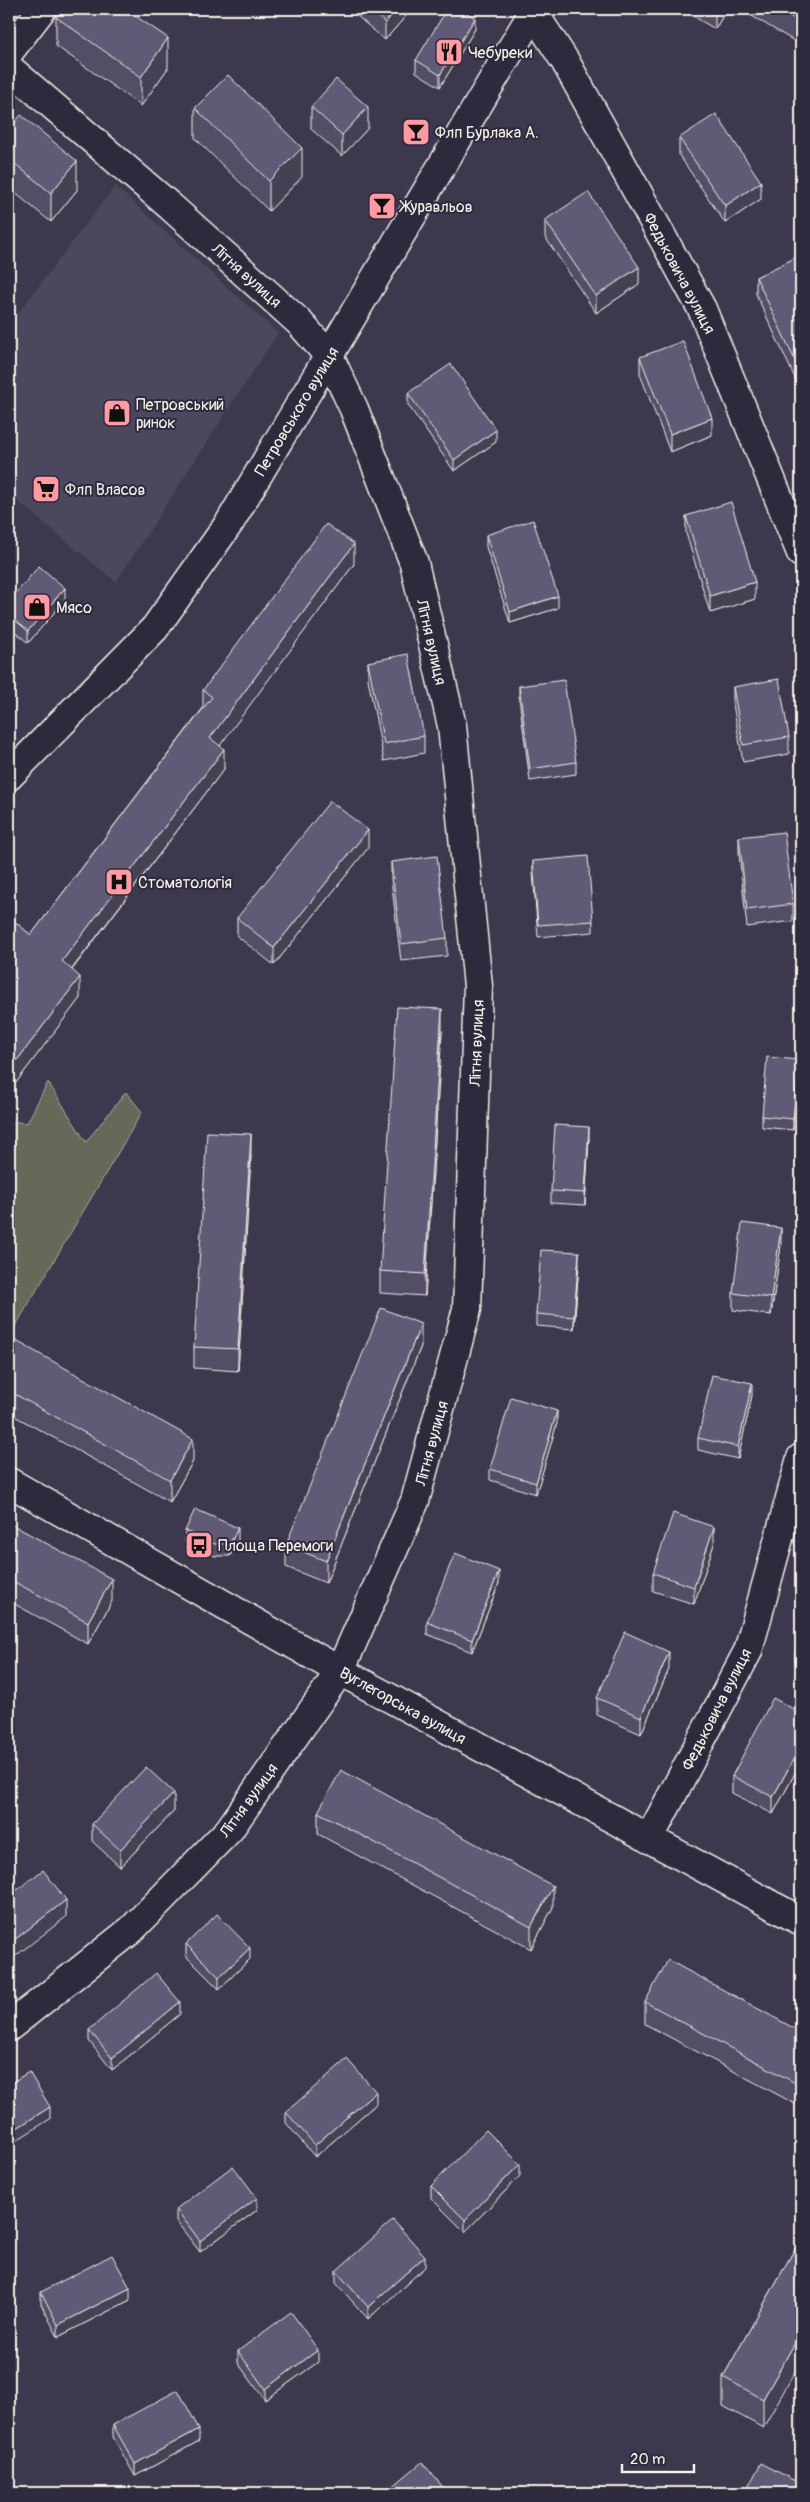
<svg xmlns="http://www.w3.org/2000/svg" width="810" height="2502" font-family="Pangolin,sans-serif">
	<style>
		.built { fill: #4b465d }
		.green { fill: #666759; stroke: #adaca0 }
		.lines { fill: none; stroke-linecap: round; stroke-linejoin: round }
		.minor-casing { stroke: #f4f1e8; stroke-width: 31 }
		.major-casing { stroke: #f4f1e8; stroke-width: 31 }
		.minor { stroke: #2f2a3d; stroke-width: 28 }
		.major { stroke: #2f2a3d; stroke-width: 28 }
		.wall { fill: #534d66; stroke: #f4f1e8 }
		.shaded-wall { fill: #443f53; stroke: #f4f1e8 }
		.building { fill: #615a77; stroke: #f4f1e8 }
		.labels { text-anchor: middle; stroke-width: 4; stroke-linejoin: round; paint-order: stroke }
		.poi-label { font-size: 16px; fill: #f4f1e8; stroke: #2f2a3d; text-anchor: start }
		.street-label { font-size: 16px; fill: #f4f1e8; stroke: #2f2a3d }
	</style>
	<rect width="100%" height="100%" fill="#3e384e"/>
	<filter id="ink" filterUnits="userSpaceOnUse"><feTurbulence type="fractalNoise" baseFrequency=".02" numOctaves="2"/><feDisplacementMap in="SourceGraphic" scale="10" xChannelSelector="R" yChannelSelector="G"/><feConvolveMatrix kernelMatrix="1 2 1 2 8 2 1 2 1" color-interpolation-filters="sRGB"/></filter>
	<g filter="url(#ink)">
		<path class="built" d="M115 186 278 333 116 582 9 494V325Z"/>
		<path class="green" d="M48 1082 86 1142 126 1092 142 1112 9 1337V1121L27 1123Z"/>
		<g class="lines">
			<defs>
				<g id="minor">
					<path d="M528 9 533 12 565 61 702 309 801 553"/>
					<path d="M9 52 42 9"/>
					<path d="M9 68 171 207 299 322 329 356 354 409 414 563 452 726 478 986 467 1309 415 1501 340 1671 229 1830 131 1930 9 2027"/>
					<path d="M9 776 155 628 230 522 535 9"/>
					<path d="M649 1839 748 1651 801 1458"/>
				</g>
				<path id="major" d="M9 1482 340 1671 801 1921"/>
			</defs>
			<use href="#minor" class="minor-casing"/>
			<use href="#major" class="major-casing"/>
			<use href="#minor" class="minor"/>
			<use href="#major" class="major"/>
		</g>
		<g class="wall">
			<path d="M349 9H412L385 40Z"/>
			<path d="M681 9H727L715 29Z"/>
			<path d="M740 9H801V45Z"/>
			<path d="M56 17 168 68 141 106 56 46Z"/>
			<path d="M475 29 440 87 416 72V60Z"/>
			<path d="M311 107 368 128 342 156 311 129Z"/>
			<path d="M195 108 302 177 269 211 195 138Z"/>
			<path d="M9 130 77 190 51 222 9 188Z"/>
			<path d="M679 138 761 199 725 223 679 155Z"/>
			<path d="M545 220 639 284 596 313 545 237Z"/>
			<path d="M801 256V388L800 389 756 294V277Z"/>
			<path d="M640 357 712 435 670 452 640 374Z"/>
			<path d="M408 393 496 442 454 471 408 405Z"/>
			<path d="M686 516 755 599 710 613 686 533Z"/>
			<path d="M486 535 558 608 510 623 486 547Z"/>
			<path d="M354 564 220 745 224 769 72 970 80 998 9 1092V917L31 935 203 708V690Z"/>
			<path d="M65 600 28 643 9 626V601Z"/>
			<path d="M368 662 424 736V753L384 761 368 679Z"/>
			<path d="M519 686 576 762V774L530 781 519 698Z"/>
			<path d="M733 687 789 737V754L743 762 733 704Z"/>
			<path d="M739 837 793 904V921L747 927 739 854Z"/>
			<path d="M368 848 274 965 237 936V918Z"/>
			<path d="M533 861 593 921V932L538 937 533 872Z"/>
			<path d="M391 862 447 938V956L401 961 391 879Z"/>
			<path d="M442 1031 425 1296 380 1293V1271Z"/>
			<path d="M799 1072 793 1130 762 1127V1116Z"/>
			<path d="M589 1138 585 1205 551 1203V1191Z"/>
			<path d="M251 1156 238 1371 194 1368V1347Z"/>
			<path d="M781 1245 771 1315 733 1310V1293Z"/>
			<path d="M579 1264 574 1329 536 1326V1314Z"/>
			<path d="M9 1337 193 1461 170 1502 9 1413Z"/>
			<path d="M421 1346 326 1583 286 1567V1545Z"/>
			<path d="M752 1395 738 1459 698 1450V1438Z"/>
			<path d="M557 1423 536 1494 490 1480V1469Z"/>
			<path d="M9 1523 112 1601 88 1644 9 1601Z"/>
			<path d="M185 1531 238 1540 230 1556H215L185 1542Z"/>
			<path d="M714 1544 694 1604 653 1591V1573Z"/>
			<path d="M499 1583 472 1652 427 1634V1622Z"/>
			<path d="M801 1634V1666L795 1663V1652Z"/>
			<path d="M669 1669 641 1734 597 1715V1698Z"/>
			<path d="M801 1713V1762L773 1814 732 1793V1776Z"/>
			<path d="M174 1811 120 1867 92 1841V1824Z"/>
			<path d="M318 1812 553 1907 531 1949 318 1834Z"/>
			<path d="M186 1944 250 1959 219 1989 186 1956Z"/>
			<path d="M645 2002 801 2032V2107L645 2024Z"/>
			<path d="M180 2014 112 2070 89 2041V2030Z"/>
			<path d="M376 2104 315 2157 286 2123V2112Z"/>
			<path d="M520 2176 465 2232 431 2198V2186Z"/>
			<path d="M176 2209 257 2210 200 2252 176 2221Z"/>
			<path d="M801 2238 763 2428 723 2406V2377Z"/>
			<path d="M425 2267 368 2319 336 2283V2271Z"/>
			<path d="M41 2292 130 2300 58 2337 41 2304Z"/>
			<path d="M238 2351 318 2362 265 2400 238 2363Z"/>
			<path d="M113 2425 199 2441 135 2476 113 2437Z"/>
		</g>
		<g class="shaded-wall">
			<path d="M397 9H412L385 40V23Z"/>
			<path d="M715 9H727L715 29Z"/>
			<path d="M475 18V29L440 87V75Z"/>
			<path d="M168 38V68L141 106V77Z"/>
			<path d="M368 107V128L342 156V135Z"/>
			<path d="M302 148V177L269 211V181Z"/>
			<path d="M77 161V190L51 222V193Z"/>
			<path d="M761 182V199L725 223V206Z"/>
			<path d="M639 267V284L596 313V296Z"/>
			<path d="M800 371H801V388L800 389Z"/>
			<path d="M712 418V435L670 452V434Z"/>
			<path d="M496 430V442L454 471V460Z"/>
			<path d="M354 544V564L210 759V738Z"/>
			<path d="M755 582V599L710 613V596Z"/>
			<path d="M65 588V600L28 643V631Z"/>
			<path d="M558 596V608L510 623V612Z"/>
			<path d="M224 749V769L62 982V961Z"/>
			<path d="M368 830V848L274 965V948Z"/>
			<path d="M80 977V998L9 1092V1071Z"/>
			<path d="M442 1009V1031L425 1296V1274Z"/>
			<path d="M799 1060V1072L793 1130V1119Z"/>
			<path d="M589 1127V1138L585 1205V1193Z"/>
			<path d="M251 1134V1156L238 1371V1349Z"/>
			<path d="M781 1228V1245L771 1315V1298Z"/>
			<path d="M579 1252V1264L574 1329V1317Z"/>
			<path d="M421 1324V1346L326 1583V1561Z"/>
			<path d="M752 1383V1395L738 1459V1447Z"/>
			<path d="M557 1411V1423L536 1494V1483Z"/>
			<path d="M193 1439V1461L170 1502V1480Z"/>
			<path d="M714 1527V1544L694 1604V1587Z"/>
			<path d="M238 1528V1540L230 1556V1544Z"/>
			<path d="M499 1571V1583L472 1652V1640Z"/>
			<path d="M112 1579V1601L88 1644V1622Z"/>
			<path d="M669 1652V1669L641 1734V1717Z"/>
			<path d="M801 1745V1762L773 1814V1797Z"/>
			<path d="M174 1793V1811L120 1867V1850Z"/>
			<path d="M553 1886V1907L531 1949V1927Z"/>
			<path d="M66 1900V1917L9 1961V1944Z"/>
			<path d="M250 1948V1959L219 1989V1977Z"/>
			<path d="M180 2002V2014L112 2070V2058Z"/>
			<path d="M376 2092V2104L315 2157V2145Z"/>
			<path d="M50 2107V2119L9 2145V2133Z"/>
			<path d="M520 2164V2176L465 2232V2220Z"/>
			<path d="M257 2198V2210L200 2252V2241Z"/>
			<path d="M425 2256V2267L368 2319V2307Z"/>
			<path d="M130 2288V2300L58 2337V2325Z"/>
			<path d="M801 2332V2361L763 2428V2399Z"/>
			<path d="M318 2350V2362L265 2400V2389Z"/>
			<path d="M199 2429V2441L135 2476V2464Z"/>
		</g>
		<g class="building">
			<path d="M61 9H125L168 38 141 77 56 17Z"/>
			<path d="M369 9H397L385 23Z"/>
			<path d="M447 9H461L475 18 440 75 416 60Z"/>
			<path d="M778 9H801V23Z"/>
			<path d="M228 75 302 148 269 181 195 108Z"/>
			<path d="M336 79 368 107 342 135 311 107Z"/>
			<path d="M716 114 761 182 725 206 679 138Z"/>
			<path d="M21 115 77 161 51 193 9 159V130Z"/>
			<path d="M588 192 639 267 596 296 545 220Z"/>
			<path d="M801 255V371H800L756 277Z"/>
			<path d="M683 341 712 418 670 434 640 357Z"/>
			<path d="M451 364 496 430 454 460 408 393Z"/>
			<path d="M731 502 755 582 710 596 686 516Z"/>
			<path d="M533 520 558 596 510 612 486 535Z"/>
			<path d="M326 524 354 544 210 738 224 749 62 961 80 977 9 1071V917L31 935 212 697 203 690Z"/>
			<path d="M39 566 65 588 28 631 9 615V601Z"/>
			<path d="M408 654 424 736 384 744 368 662Z"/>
			<path d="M779 679 789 737 743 745 733 687Z"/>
			<path d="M564 680 576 762 530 769 519 686Z"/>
			<path d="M330 801 368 830 274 948 237 918Z"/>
			<path d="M784 832 793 904 747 910 739 837Z"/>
			<path d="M437 856 447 938 401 944 391 862Z"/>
			<path d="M588 856 593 921 538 925 533 861Z"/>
			<path d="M397 1007 442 1009 425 1274 380 1271Z"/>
			<path d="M767 1057 799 1060 793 1119 762 1116Z"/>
			<path d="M555 1125 589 1127 585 1193 551 1191Z"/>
			<path d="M207 1132 251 1134 238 1349 194 1347Z"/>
			<path d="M742 1223 781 1228 771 1298 733 1293Z"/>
			<path d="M541 1250 579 1252 574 1317 536 1314Z"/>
			<path d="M381 1308 421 1324 326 1561 286 1545Z"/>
			<path d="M9 1337 193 1439 170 1480 9 1391Z"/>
			<path d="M712 1375 752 1383 738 1447 698 1438Z"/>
			<path d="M511 1397 557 1411 536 1483 490 1469Z"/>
			<path d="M195 1509 238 1528 230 1544H215L185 1531Z"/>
			<path d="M673 1513 714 1527 694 1587 653 1573Z"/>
			<path d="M9 1523 112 1579 88 1622 9 1579Z"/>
			<path d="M455 1553 499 1571 472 1640 427 1622Z"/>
			<path d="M625 1632 669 1652 641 1717 597 1698Z"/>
			<path d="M801 1634V1654L795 1652Z"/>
			<path d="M773 1698 801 1713V1745L773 1797 732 1776Z"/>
			<path d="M146 1767 174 1793 120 1850 92 1824Z"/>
			<path d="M341 1770 553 1886 531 1927 318 1812Z"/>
			<path d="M43 1870 66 1900 9 1944V1896Z"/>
			<path d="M217 1914 250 1948 219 1977 186 1944Z"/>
			<path d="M668 1960 801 2032V2086L645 2002Z"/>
			<path d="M156 1973 180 2002 112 2058 89 2030Z"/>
			<path d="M347 2059 376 2092 315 2145 286 2112Z"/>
			<path d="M29 2072 50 2107 9 2133V2084Z"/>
			<path d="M486 2130 520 2164 465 2220 431 2186Z"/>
			<path d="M233 2166 257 2198 200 2241 176 2209Z"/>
			<path d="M393 2220 425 2256 368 2307 336 2271Z"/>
			<path d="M801 2238V2332L763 2399 723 2377Z"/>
			<path d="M112 2255 130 2288 58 2325 41 2292Z"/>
			<path d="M291 2312 318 2350 265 2389 238 2351Z"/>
			<path d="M178 2390 199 2429 135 2464 113 2425Z"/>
			<path d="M422 2462 447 2492 445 2493H385Z"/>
			<path d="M761 2463 801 2484V2493H745Z"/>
		</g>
	</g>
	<defs>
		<symbol id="restaurant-square" viewBox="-11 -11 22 22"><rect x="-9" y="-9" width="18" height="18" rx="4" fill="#ff9aa2" stroke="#2f2a3d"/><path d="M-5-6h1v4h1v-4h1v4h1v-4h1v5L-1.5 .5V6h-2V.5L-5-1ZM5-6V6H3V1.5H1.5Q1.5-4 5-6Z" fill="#111"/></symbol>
		<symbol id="bar-square" viewBox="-11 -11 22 22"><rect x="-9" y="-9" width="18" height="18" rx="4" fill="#ff9aa2" stroke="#2f2a3d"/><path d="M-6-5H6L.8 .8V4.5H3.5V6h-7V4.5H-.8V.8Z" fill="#111"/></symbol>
		<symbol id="shop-square" viewBox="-11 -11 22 22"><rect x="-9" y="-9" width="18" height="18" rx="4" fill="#ff9aa2" stroke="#2f2a3d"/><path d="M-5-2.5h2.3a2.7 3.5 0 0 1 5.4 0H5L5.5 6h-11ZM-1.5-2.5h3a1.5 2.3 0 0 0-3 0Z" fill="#111"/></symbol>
		<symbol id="supermarket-square" viewBox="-11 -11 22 22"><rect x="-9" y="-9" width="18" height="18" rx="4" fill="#ff9aa2" stroke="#2f2a3d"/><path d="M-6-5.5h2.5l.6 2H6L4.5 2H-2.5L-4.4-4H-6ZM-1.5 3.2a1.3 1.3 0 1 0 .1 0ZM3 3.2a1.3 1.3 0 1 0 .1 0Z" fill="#111"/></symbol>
		<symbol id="hospital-square" viewBox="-11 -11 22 22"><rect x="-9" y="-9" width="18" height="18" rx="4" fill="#ff9aa2" stroke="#2f2a3d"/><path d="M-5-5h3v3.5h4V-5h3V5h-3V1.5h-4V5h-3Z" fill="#111"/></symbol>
		<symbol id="bus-square" viewBox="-11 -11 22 22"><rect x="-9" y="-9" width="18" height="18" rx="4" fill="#ff9aa2" stroke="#2f2a3d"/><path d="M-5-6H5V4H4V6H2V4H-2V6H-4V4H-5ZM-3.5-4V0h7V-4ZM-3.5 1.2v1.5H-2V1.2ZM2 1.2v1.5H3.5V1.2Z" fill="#111"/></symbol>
	</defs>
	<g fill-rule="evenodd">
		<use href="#restaurant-square" x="433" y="36" width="32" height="32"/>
		<use href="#bar-square" x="400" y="116" width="32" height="32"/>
		<use href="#bar-square" x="366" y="190" width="32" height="32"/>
		<use href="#shop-square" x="101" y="397" width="32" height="32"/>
		<use href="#supermarket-square" x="30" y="473" width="32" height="32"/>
		<use href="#shop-square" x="21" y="591" width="32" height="32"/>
		<use href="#hospital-square" x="103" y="866" width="32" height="32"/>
		<use href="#bus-square" x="183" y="1529" width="32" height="32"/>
	</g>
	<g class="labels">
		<g class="poi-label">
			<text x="468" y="58">Чебуреки</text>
			<text x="435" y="138">Флп Бурлака А.</text>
			<text x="401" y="212">Журавльов</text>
			<text x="136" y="410">Петровський<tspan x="136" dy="18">ринок</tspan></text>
			<text x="65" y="495">Флп Власов</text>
			<text x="56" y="613">Мясо</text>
			<text x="138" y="888">Стоматологія</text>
			<text x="218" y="1551">Площа Перемоги</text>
		</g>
		<g class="street-label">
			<text transform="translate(680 273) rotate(62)" y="6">Федьковича вулиця</text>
			<text transform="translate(247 275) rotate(42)" y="6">Літня вулиця</text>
			<text transform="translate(296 411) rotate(-59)" y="6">Петровського вулиця</text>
			<text transform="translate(432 642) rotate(77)" y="6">Літня вулиця</text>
			<text transform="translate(476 1043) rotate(-88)" y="6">Літня вулиця</text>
			<text transform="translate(431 1443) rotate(-75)" y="6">Літня вулиця</text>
			<text transform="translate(403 1705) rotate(29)" y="6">Вуглегорська вулиця</text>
			<text transform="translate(716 1709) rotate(-63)" y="6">Федьковича вулиця</text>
			<text transform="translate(248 1800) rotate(-54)" y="6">Літня вулиця</text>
		</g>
	</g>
	<rect width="810" height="2502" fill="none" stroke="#2f2a3d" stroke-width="30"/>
	<rect x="15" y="15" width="780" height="2472" fill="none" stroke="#f4f1e8" stroke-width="2" filter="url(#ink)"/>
	<path d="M622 2464v8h72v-8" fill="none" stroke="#f4f1e8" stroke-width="2.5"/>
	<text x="630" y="2464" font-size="15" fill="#f4f1e8" stroke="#2f2a3d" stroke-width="4" paint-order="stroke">20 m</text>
</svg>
